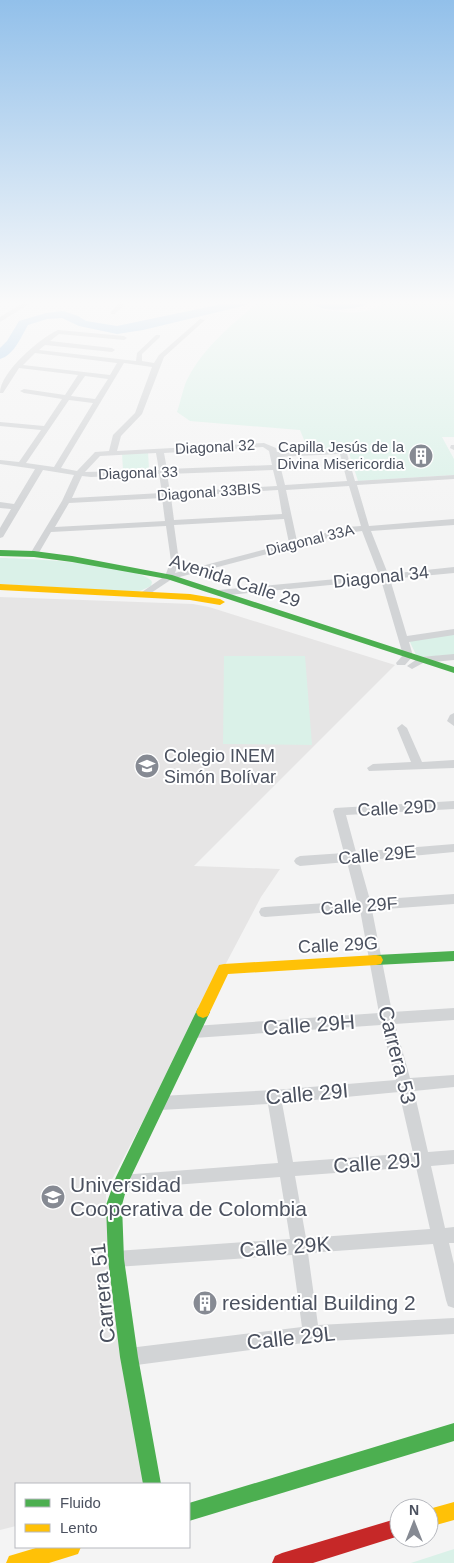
<svg xmlns="http://www.w3.org/2000/svg" width="454" height="1563" font-family="Arial,sans-serif">
	<style>
		.education { fill: #e6e5e5 }
		.green { fill: #daf1e8 }
		.lines { fill: none; stroke-linecap: round; stroke-linejoin: round }
		.river { fill: #b2d2ec; fill-rule: evenodd }
		.street { fill: #d2d4d6; fill-rule: evenodd }
		.fast { fill: #4caf50; fill-rule: evenodd }
		.slow { fill: #ffc107; fill-rule: evenodd }
		.jam { fill: #c62828; fill-rule: evenodd }
		.labels { text-anchor: middle; stroke-width: 4; stroke-linejoin: round; paint-order: stroke }
		.far-street-label { font-size: 15px; fill: #4b515f; stroke: #fff }
		.far-poi-label { font-size: 15px; fill: #4b515f; stroke: #fff; text-anchor: end }
		.street-label { font-size: 18px; fill: #4b515f; stroke: #fff }
		.poi-label { font-size: 18px; fill: #4b515f; stroke: #fff; text-anchor: start }
		.near-street-label { font-size: 21px; fill: #4b515f; stroke: #fff }
		.near-poi-label { font-size: 21px; fill: #4b515f; stroke: #fff; text-anchor: start }
	</style>
	<rect width="100%" height="100%" fill="#f4f4f4"/>
	<path class="education" d="M0 597 193 604 209 607 395 665 194 866 280 869 261 897 106 1191V1204L147 1484H16V1526L0 1530Z"/>
	<g class="green">
		<path d="M258 303H309L324 310 350 313 369 311 384 303H454V437H442L454 459V475L358 481 348 450 309 452 300 430 190 421 177 412C181 401 183 386 189 376 205 347 233 323 258 303Z"/>
		<path d="M148 452 149 469 123 471 122 453Z"/>
		<path d="M0 558C24 558 141 564 152 582L151 586 138 592 0 584Z"/>
		<path d="M454 633V655L417 657 409 640Z"/>
		<path d="M224 656H305L312 745 223 744Z"/>
		<path d="M454 1549V1563H411Z"/>
	</g>
	<g class="lines">
		<g class="river">
			<path d="M227 303H248L247 305 143 330 117 334 79 326 62 318 47 319 28 325C21 337 14 355 0 359V348L7 341 19 321 46 313 63 311 78 316 86 321 117 326Z"/>
			<path d="M312 303H367L366 305C352 309 324 314 312 303Z"/>
		</g>
		<g class="street">
			<path d="M23 303H31L0 322V317Z"/>
			<path d="M119 303H126L115 314H111V312Z"/>
			<path d="M200 319 205 320 164 357 142 414 121 436 117 451 264 443 276 448 277 452 346 450 355 481 454 475V479L357 485 369 526 454 519V525L371 531 388 574 454 567V573L390 579 407 636 454 629V635L409 642 413 656 405 665H397L396 663 403 655 381 580 219 596 214 593 219 590 379 575 362 531 347 533 172 579 145 597 142 596V592L165 576 171 561 166 526 51 532 37 556H31L30 554 62 501 74 475 43 470 3 537 0 538V528L11 509 0 508V502L14 504 35 469 0 464V460L19 462 41 430 0 426V422L44 426 62 399 24 393 20 391 24 389 65 395 78 375 19 368 3 393H0C0 372 40 338 58 330L124 336 127 338 124 340 59 334 50 341 112 348 115 350 112 352 45 345 39 350 136 361 137 353 156 335H160V337L142 354V361L154 363 159 355ZM35 353 117 363 110 375 23 365ZM124 363 152 367 135 413 113 435 109 451 95 452 77 471 61 468ZM85 376 108 379 95 399 71 396ZM69 400 93 403 54 467 26 463ZM263 447 269 451 272 465 167 469 164 453ZM156 453 159 470 85 472 100 456ZM340 454 347 481 285 485 278 457ZM273 470 277 486 170 492 167 474ZM159 474 162 493 72 498 82 476 91 477ZM349 486 361 526 347 527 297 541 286 490ZM278 490 282 514 174 520 171 497ZM162 498 165 521 55 527 69 503ZM284 519 289 543 175 573 179 561 174 525Z"/>
			<path d="M451 445H454V450L450 448Z"/>
			<path d="M454 654V660L423 663 412 669 407 666 420 657Z"/>
			<path d="M454 713V726L447 721 450 715Z"/>
			<path d="M402 724 407 728 422 762 454 760V768L369 771 367 768 373 764 411 762 397 728Z"/>
			<path d="M454 801V809L346 815 356 852 454 844V852L359 861 370 900 454 894V904L372 910 392 1012 454 1008V1020L395 1024 410 1078 454 1075V1087L414 1091 428 1152 454 1150V1164L431 1166 445 1228 454 1227V1243H449L454 1264V1308L448 1306 446 1300 433 1244 308 1253 318 1325 454 1318V1334L311 1342 129 1366 123 1363 120 1357 123 1351 129 1348 302 1327 292 1255 116 1267 110 1265 108 1259 110 1253 116 1251 290 1239 280 1177 121 1189 116 1187 113 1182 116 1177 121 1175 278 1163 268 1104 160 1110 155 1108 153 1103 155 1098 160 1096 274 1090 396 1080 381 1025 194 1038 189 1036 187 1032 189 1028 194 1026 379 1013 360 910 265 917 261 916 259 912 261 908 265 907 357 901 347 862 300 866 296 864 294 861 296 858 300 856 344 853 333 811 335 808ZM399 1092 413 1153 293 1162 282 1103ZM416 1167 430 1229 306 1238 295 1176Z"/>
		</g>
		<g class="fast">
			<path d="M0 550 34 551 72 556 172 575 454 667V673L167 579 72 562 34 557 0 556Z"/>
			<path d="M454 951V961L376 965 371 964 369 960 371 956 376 955Z"/>
			<path d="M203 1006 208 1008 210 1012 128 1183 122 1205 124 1259 138 1357 161 1484H143L120 1357 108 1259 106 1205 116 1177 198 1008Z"/>
			<path d="M454 1423V1441L189 1521V1503Z"/>
		</g>
		<g class="slow">
			<path d="M0 584 190 594 220 599 225 602 220 605 190 600 0 590Z"/>
			<path d="M376 955 381 956 383 960 381 964 376 965 228 974 208 1016 203 1018 198 1016 196 1012 219 965 224 964Z"/>
			<path d="M454 1502V1520L429 1527V1509Z"/>
			<path d="M39 1547H81L78 1554 49 1563H6L9 1556Z"/>
		</g>
		<path class="jam" d="M399 1518V1536L313 1563H272L275 1556 282 1553Z"/>
	</g>
	<linearGradient id="sky" x2="0" y2="1"><stop stop-color="#92c0ea"/><stop offset="0.58" stop-color="#fafafa"/><stop offset="1" stop-color="#fafafa" stop-opacity="0"/></linearGradient>
	<rect width="454" height="522" fill="url(#sky)"/>
	<defs>
		<symbol id="building-disc" viewBox="-11 -11 22 22"><circle r="9.5" fill="#868a93" stroke="#fff"/><path d="M-4-6H4V6H1V3H-1V6H-4ZM-2.5-4.3h1.7v1.8h-1.7ZM.8-4.3h1.7v1.8H.8ZM-2.5-1h1.7V.8h-1.7ZM.8-1h1.7V.8H.8Z" fill="#fff"/></symbol>
		<symbol id="school-disc" viewBox="-11 -11 22 22"><circle r="9.5" fill="#868a93" stroke="#fff"/><path d="M0-5L7-2L0 1L-7-2ZM-4 1L0 2.5L4 1V4Q0 6-4 4Z" fill="#fff"/></symbol>
		<symbol id="university-disc" viewBox="-11 -11 22 22"><circle r="9.5" fill="#868a93" stroke="#fff"/><path d="M0-5L7-2L0 1L-7-2ZM-4 1L0 2.5L4 1V4Q0 6-4 4Z" fill="#fff"/></symbol>
	</defs>
	<g fill-rule="evenodd">
		<use href="#building-disc" x="407" y="442" width="28" height="28"/>
		<use href="#school-disc" x="133" y="752" width="28" height="28"/>
		<use href="#university-disc" x="39" y="1183" width="28" height="28"/>
		<use href="#building-disc" x="191" y="1289" width="28" height="28"/>
	</g>
	<g class="labels">
		<g class="far-street-label">
			<text transform="translate(215 447) rotate(-3)" y="5">Diagonal 32</text>
			<text transform="translate(138 473) rotate(-2)" y="5">Diagonal 33</text>
			<text transform="translate(209 492) rotate(-4)" y="5">Diagonal 33BIS</text>
			<text transform="translate(310 540) rotate(-14)" y="5">Diagonal 33A</text>
		</g>
		<g class="far-poi-label">
			<text x="404" y="452">Capilla Jesús de la<tspan x="404" dy="17">Divina Misericordia</tspan></text>
		</g>
		<g class="street-label">
			<text transform="translate(381 577) rotate(-6)" y="6">Diagonal 34</text>
			<text transform="translate(235 581) rotate(18)" y="6">Avenida Calle 29</text>
			<text transform="translate(397 808) rotate(-3)" y="6">Calle 29D</text>
			<text transform="translate(377 855) rotate(-5)" y="6">Calle 29E</text>
			<text transform="translate(359 906) rotate(-4)" y="6">Calle 29F</text>
			<text transform="translate(338 945) rotate(-3)" y="6">Calle 29G</text>
		</g>
		<g class="poi-label">
			<text x="164" y="762">Colegio INEM<tspan x="164" dy="21">Simón Bolívar</tspan></text>
		</g>
		<g class="near-street-label">
			<text transform="translate(309 1025) rotate(-4)" y="7">Calle 29H</text>
			<text transform="translate(397 1055) rotate(76)" y="7">Carrera 53</text>
			<text transform="translate(307 1094) rotate(-5)" y="7">Calle 29I</text>
			<text transform="translate(377 1163) rotate(-4)" y="7">Calle 29J</text>
			<text transform="translate(285 1247) rotate(-4)" y="7">Calle 29K</text>
			<text transform="translate(103 1293) rotate(-96)" y="7">Carrera 51</text>
			<text transform="translate(291 1338) rotate(-6)" y="7">Calle 29L</text>
		</g>
		<g class="near-poi-label">
			<text x="70" y="1192">Universidad<tspan x="70" dy="24">Cooperativa de Colombia</tspan></text>
			<text x="222" y="1310">residential Building 2</text>
		</g>
	</g>
	<rect x="15" y="1483" width="175" height="65" fill="#ffffff" stroke="#b7b9bf"/>
	<rect x="25" y="1499" width="25" height="8" fill="#4caf50" stroke="#b7b9bf"/>
	<text x="60" y="1508" font-size="15" fill="#4b515f">Fluido</text>
	<rect x="25" y="1524" width="25" height="8" fill="#ffc107" stroke="#b7b9bf"/>
	<text x="60" y="1533" font-size="15" fill="#4b515f">Lento</text>
	<g transform="translate(414 1523)"><circle r="24" fill="#ffffff" stroke="#b7b9bf"/>
	<path d="M0-4L9 19L0 12L-9 19Z" fill="#868a93"/>
	<text y="-8" font-size="14" font-weight="bold" text-anchor="middle" fill="#4b515f">N</text>
	</g>
</svg>
